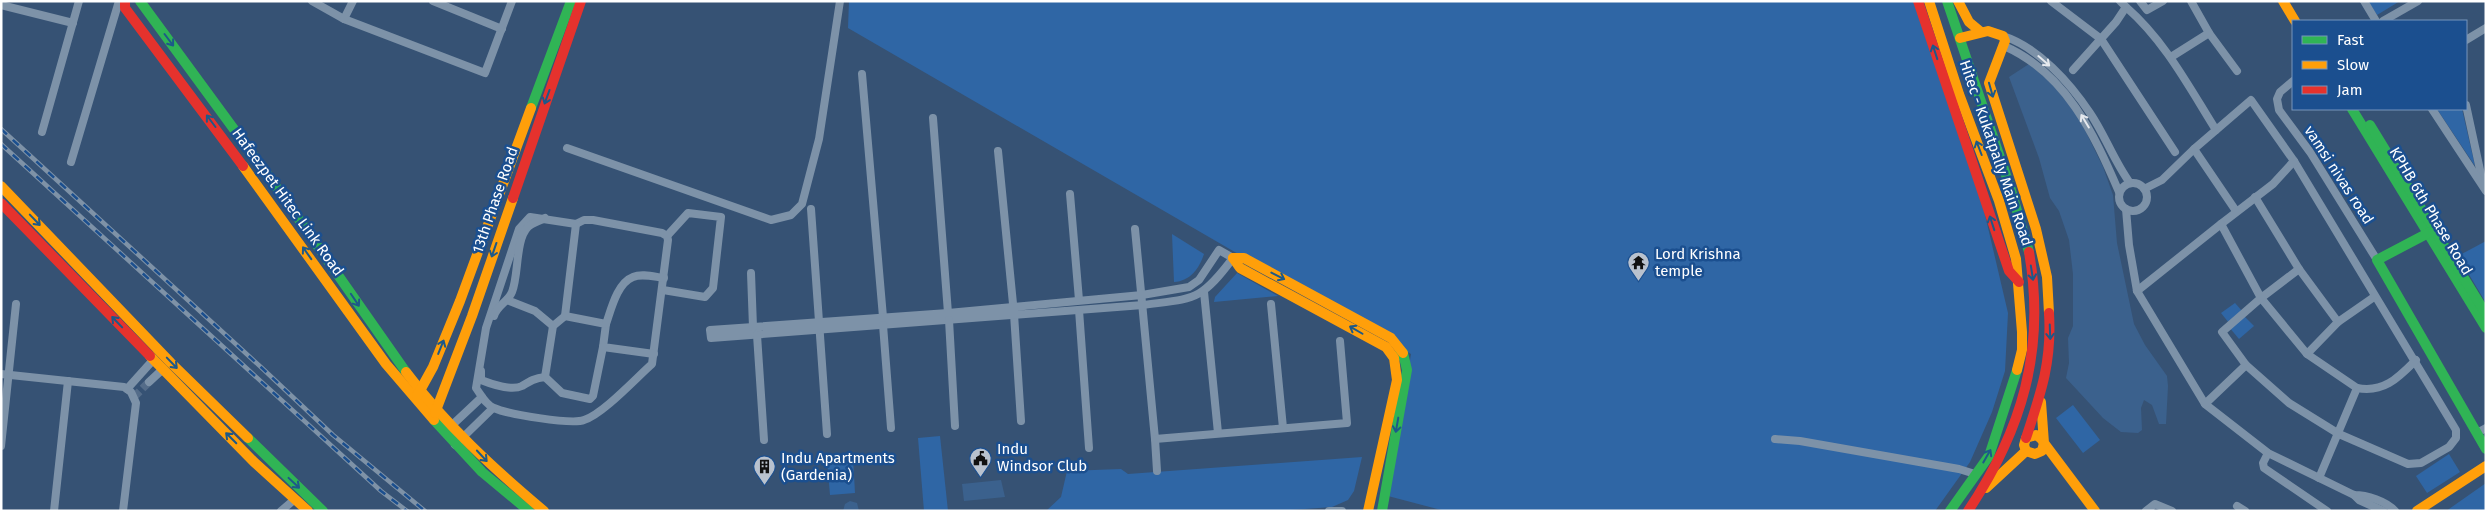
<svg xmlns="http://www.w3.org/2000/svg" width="2487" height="512" font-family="'Fira Sans',sans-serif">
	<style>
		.green { fill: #2f66a5 }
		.water { fill: #3b618d }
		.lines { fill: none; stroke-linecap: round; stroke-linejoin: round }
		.street-tunnel { stroke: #546c89; stroke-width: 8; stroke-dasharray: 8 4; stroke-linecap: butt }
		.street { stroke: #7d92a8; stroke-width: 8 }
		.fast { stroke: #30b455; stroke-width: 10 }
		.slow { stroke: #ff9f0a; stroke-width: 10 }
		.jam { stroke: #e5322d; stroke-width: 10 }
		.rail-casing { stroke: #7e92a7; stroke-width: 4.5 }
		.rail { stroke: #1b4f8f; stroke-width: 2.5; stroke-dasharray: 8; stroke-linecap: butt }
		.oneway { stroke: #1d5989 }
		.oneway2 { stroke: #e5e9ee }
		.labels { text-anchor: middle; stroke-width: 5; stroke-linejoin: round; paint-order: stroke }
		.street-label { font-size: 15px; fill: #fff; stroke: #1b4f8f }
		.poi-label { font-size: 15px; fill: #fff; stroke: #1b4f8f; text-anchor: start }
	</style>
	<rect width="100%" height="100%" fill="#365274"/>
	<g class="green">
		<path d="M849 1H1921L1982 202 2008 313 2005 371 1992 412 1970 462 1935 511H1445L1388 496 1411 354 848 28Z"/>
		<path d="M2368 1H2400L2377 15Z"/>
		<path d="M2437 109H2462L2475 166Z"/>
		<path d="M1172 234 1204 254C1199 269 1190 281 1174 282Z"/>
		<path d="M2486 241V303L2458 256Z"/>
		<path d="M1237 273 1278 296 1214 302 1215 297Z"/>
		<path d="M2235 303 2243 312 2229 323 2221 313Z"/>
		<path d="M2243 315 2254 326 2239 339 2229 327Z"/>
		<path d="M2073 405 2100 440 2083 453 2056 418Z"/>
		<path d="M940 436 948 511H924L918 438Z"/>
		<path d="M2449 454 2460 472 2427 493 2416 476Z"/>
		<path d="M1362 457 1354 491 1348 500 1332 507 1278 511H1046L1061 497 1067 471 1121 469 1128 474Z"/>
		<path d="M853 458 855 493 830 495 827 460Z"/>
		<path d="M2486 483V511H2446L2449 509Z"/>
	</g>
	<g class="water">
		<path d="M2029 64 2051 83 2071 106 2083 126 2103 167 2113 195 2117 243 2134 324 2145 345 2167 376 2168 386 2166 424H2159L2152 405 2144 400 2141 408 2142 430 2138 433 2121 432 2103 418 2066 378 2069 363 2068 338 2073 326V274L2069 240 2059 211 2050 198 2039 158 2009 77Z"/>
		<path d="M1001 480 1005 497 964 501 962 484Z"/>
		<path d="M850 501 857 503 859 511H843L845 504Z"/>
	</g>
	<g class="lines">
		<path class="street-tunnel" d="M134 397 149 382"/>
		<g class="street">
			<path d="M312 1 344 19 485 73 512 1"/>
			<path d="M433 1 502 29"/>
			<path d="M2051 1 2101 39 2175 152"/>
			<path d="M2140 1 2147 10 2163 1"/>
			<path d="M2191 1 2209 33 2237 71"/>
			<path d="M2364 1 2376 21"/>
			<path d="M1 5 73 23"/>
			<path d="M2126 7C2165 41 2189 87 2216 130"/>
			<path d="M344 19 353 1"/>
			<path d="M2383 21 2418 1"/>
			<path d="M2003 36C2038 47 2070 83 2090 113 2105 135 2114 161 2130 183"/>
			<path d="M2466 40 2486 28"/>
			<path d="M2004 46C2066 73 2094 134 2119 192"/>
			<path d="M2171 57 2209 33"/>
			<path d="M2073 70 2116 22 2126 7 2120 1"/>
			<path d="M862 74 883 317"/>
			<path d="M2293 81 2280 92 2277 99 2279 110 2310 152 2377 260"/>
			<path d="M2466 105 2482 179"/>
			<path d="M2432 109 2486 191"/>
			<path d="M933 118 948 313"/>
			<path d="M42 132 79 1"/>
			<path d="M567 148 771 220 791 215 802 204 819 139 840 1"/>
			<path d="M998 151 1014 314 1021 421"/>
			<path d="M71 162 119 1"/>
			<circle cx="2133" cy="197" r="14"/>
			<path d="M2144 189 2162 180 2194 149"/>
			<path d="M1070 194 1079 300"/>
			<path d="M2255 197 2299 269 2338 322"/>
			<path d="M811 209 827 434"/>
			<path d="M2126 209 2129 245 2137 291 2205 404 2268 453 2354 495C2367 495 2386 501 2395 511"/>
			<path d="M2236 211 2194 149 2251 100 2294 161 2456 430V438L2449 447 2421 463 2408 464 2339 434 2289 403 2246 365 2222 332 2261 298 2307 354 2357 388"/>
			<path d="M530 217 576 224 584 220H593L662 233 667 236 668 240 652 364C636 378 603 414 584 420 572 425 507 414 494 408 486 405 481 395 476 388L486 328 519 229Z"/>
			<path d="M2221 224 2273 184 2294 161"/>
			<path d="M1135 229 1155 439 1347 423 1340 341"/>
			<path d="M1219 250 1233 258C1200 302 1195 298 1143 305L711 338 710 330 948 313 1142 295 1189 287 1199 280Z"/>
			<path d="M751 273 753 327"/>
			<path d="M663 290 705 297 713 288 721 217 688 213 667 236"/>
			<path d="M2137 291 2221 224 2261 298 2299 269"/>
			<path d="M1204 292 1218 433"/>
			<path d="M507 300 535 311 553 326"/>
			<path d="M1271 304 1283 428"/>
			<path d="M1079 310 1089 448"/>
			<path d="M494 316C497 305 508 302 512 292 519 275 515 240 528 227 532 223 540 221 545 218"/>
			<path d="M565 316 606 324 603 347 654 354"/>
			<path d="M949 320 955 426"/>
			<path d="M606 324C611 310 617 283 633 277 642 273 655 277 664 278"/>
			<path d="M883 325 891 428"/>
			<path d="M757 335 764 440"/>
			<path d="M2307 354 2338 322 2374 297"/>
			<path d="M481 371V380C491 384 512 391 522 386 530 381 535 378 545 377L562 393 590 399 593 396 603 347"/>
			<path d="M1 374 124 387 131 392 136 403 123 511"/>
			<path d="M545 377 553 326 565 316 576 224"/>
			<path d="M149 382 163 369"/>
			<path d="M127 389 154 359"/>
			<path d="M2205 404 2246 365"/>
			<path d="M449 428 482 397"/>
			<path d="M2477 433 2486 428"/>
			<path d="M1155 439 1157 471"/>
			<path d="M1775 439 1800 441 1959 469 1975 474"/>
			<path d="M455 445 493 408"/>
			<path d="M1 446 16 304"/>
			<path d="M2268 453 2263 463 2264 468 2327 511"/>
			<path d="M2319 478 2357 388C2384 393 2398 378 2416 360"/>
			<path d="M2354 495 2359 500 2383 511"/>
			<path d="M2237 506 2245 511"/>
			<path d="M54 511 68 381"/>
			<path d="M281 511 295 499"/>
			<path d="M1329 511H1342"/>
			<path d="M2146 511 2155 504 2172 511"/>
		</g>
		<g class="fast">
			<path d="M140 1 272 181 406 372"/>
			<path d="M1947 1 2010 187 2029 252"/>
			<path d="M531 108 571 1"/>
			<path d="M2352 109 2486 328"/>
			<path d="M2370 125 2486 314"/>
			<path d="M2434 230 2377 260 2486 449"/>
			<path d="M434 420 482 472 529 511"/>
			<path d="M248 438 323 511"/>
			<path d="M1382 511 1407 370 1403 353 1397 356"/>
			<path d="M1950 511 1989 456 2017 370"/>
		</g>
		<g class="slow">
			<path d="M1929 1 1959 94 1999 201 2016 259 2022 332V350L2017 370"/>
			<path d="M1958 1 1969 22 1981 32"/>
			<path d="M2283 1 2295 21"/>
			<path d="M1960 38 1988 31 2003 36 2005 41 1989 83 2036 229 2047 277 2049 313"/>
			<path d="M243 166 386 364 434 420"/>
			<path d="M1 186 171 363 248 438"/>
			<path d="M1233 258 1240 268 1386 347 1394 358 1397 380 1368 511"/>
			<path d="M1233 258H1244L1391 338 1403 353"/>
			<path d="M150 356 254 462 308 511"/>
			<path d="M406 372C445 424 494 469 544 511"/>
			<path d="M417 396 433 367 460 301 531 108"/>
			<path d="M2041 402 2044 443 2042 451 2035 454 2026 451 2024 445 2026 438 2036 435C2040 437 2042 439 2044 443L2095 511"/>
			<path d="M435 413 472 316 513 198"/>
			<path d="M1986 488 2026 451"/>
			<path d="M2417 511 2486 466"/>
		</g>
		<g class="jam">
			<path d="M125 1V8L243 166"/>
			<path d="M1918 1 2009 271 2019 282"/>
			<path d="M513 198 581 1"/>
			<path d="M1 203 150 356"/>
			<path d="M2026 438C2041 393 2052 362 2049 313"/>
			<path d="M1968 511C2022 430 2046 350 2029 252"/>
		</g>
		<defs>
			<g id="rail">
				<path d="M1 129 263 369 333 435 425 511"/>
				<path d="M1 144 381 491 407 511"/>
			</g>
		</defs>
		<use href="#rail" class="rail-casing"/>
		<use href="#rail" class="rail"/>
	</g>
	<defs><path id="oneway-shaft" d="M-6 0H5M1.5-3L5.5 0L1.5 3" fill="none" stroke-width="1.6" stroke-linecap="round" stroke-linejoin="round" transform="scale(1.25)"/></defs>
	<g class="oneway">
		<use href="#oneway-shaft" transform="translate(169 40) rotate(53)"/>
		<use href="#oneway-shaft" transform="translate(1935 52) rotate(-108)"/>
		<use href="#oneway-shaft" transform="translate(1991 90) rotate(74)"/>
		<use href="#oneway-shaft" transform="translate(547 97) rotate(110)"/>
		<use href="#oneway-shaft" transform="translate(211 121) rotate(-127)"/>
		<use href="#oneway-shaft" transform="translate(1979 148) rotate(-111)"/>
		<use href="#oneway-shaft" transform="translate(35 220) rotate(46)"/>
		<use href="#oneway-shaft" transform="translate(1992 223) rotate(-108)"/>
		<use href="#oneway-shaft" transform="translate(494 250) rotate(109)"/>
		<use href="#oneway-shaft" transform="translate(307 253) rotate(-125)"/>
		<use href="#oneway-shaft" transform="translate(2032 273) rotate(81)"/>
		<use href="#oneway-shaft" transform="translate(1278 276) rotate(27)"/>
		<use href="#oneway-shaft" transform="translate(355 300) rotate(56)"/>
		<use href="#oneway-shaft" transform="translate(117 322) rotate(-134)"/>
		<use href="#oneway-shaft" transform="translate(1356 330) rotate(-150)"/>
		<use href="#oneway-shaft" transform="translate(2050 332) rotate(88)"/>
		<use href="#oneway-shaft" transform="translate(441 347) rotate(-68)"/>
		<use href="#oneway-shaft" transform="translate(172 363) rotate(46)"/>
		<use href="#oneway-shaft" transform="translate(1397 425) rotate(100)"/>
		<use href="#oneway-shaft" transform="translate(231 438) rotate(-135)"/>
		<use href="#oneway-shaft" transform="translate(482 456) rotate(47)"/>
		<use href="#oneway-shaft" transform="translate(1987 456) rotate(-60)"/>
		<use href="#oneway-shaft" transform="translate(294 483) rotate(43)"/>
	</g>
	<g class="oneway2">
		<use href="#oneway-shaft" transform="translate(2044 61) rotate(41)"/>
		<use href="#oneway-shaft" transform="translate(2085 121) rotate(-121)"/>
	</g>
	<defs>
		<symbol id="temple-pin" viewBox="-11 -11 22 30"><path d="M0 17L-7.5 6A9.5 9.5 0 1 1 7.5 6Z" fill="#b9c2ce" stroke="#1b4f8f"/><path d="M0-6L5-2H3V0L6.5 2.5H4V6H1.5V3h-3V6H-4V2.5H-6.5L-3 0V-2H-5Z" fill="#111"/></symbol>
		<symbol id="civic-pin" viewBox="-11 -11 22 30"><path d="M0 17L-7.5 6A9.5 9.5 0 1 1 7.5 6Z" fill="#b9c2ce" stroke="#1b4f8f"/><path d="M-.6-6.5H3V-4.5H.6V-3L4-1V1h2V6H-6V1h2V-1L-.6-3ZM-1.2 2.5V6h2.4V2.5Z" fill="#111"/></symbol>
		<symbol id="building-pin" viewBox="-11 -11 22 30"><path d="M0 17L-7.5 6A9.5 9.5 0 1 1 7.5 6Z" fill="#b9c2ce" stroke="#1b4f8f"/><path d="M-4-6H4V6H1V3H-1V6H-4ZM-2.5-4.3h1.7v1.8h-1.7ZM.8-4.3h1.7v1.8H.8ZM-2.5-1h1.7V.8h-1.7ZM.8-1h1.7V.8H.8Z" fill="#111"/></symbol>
	</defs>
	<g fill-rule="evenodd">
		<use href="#temple-pin" x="1626" y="250" width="25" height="34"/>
		<use href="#civic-pin" x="968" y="446" width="25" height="34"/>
		<use href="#building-pin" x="752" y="454" width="25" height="34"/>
	</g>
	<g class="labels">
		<g class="street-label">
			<text transform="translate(1996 153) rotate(71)" y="5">Hitec - Kukatpally Main Road</text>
			<text transform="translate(2339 175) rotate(57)" y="5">vamsi nivas road</text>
			<text transform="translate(495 200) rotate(-71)" y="5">13th Phase Road</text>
			<text transform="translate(288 202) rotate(54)" y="5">Hafeezpet Hitec Link Road</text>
			<text transform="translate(2431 211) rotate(59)" y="5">KPHB 6th Phase Road</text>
		</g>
		<g class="poi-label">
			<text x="1655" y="259">Lord Krishna<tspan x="1655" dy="17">temple</tspan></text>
			<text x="997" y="454">Indu<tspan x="997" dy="17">Windsor Club</tspan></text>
			<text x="781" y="463">Indu Apartments<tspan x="781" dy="17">(Gardenia)</tspan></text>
		</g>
	</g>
	<rect width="2487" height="512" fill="none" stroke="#ffffff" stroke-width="5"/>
	<rect x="2292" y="20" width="175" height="90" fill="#1b4f8f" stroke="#7695bc"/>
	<rect x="2302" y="36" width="25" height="8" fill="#30b455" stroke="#7695bc"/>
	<text x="2337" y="45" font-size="15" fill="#ffffff">Fast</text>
	<rect x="2302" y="61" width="25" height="8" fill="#ff9f0a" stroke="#7695bc"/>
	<text x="2337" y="70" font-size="15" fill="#ffffff">Slow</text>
	<rect x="2302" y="86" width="25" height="8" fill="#e5322d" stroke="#7695bc"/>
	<text x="2337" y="95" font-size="15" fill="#ffffff">Jam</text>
</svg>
